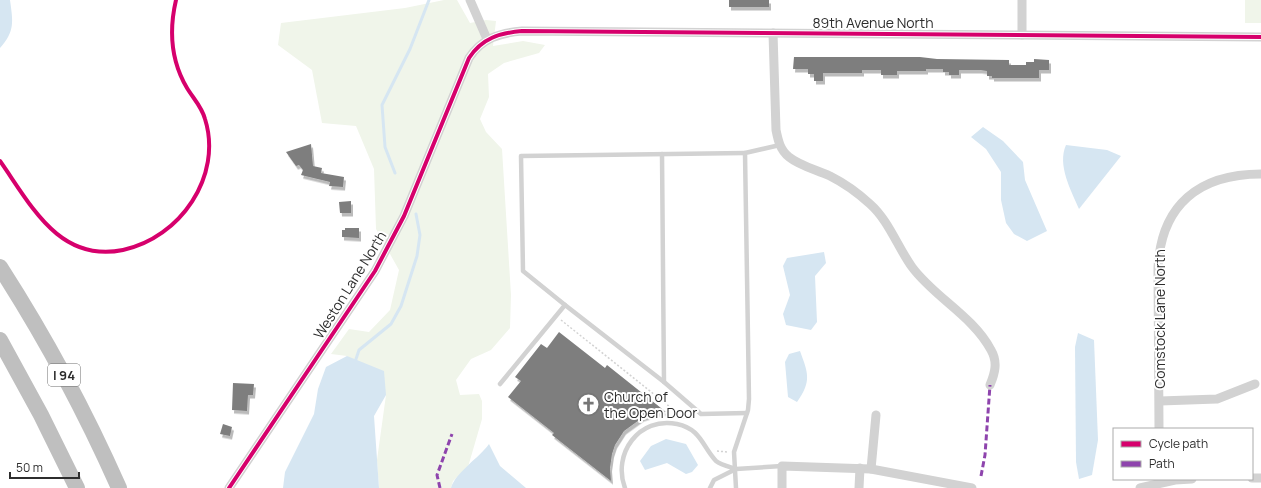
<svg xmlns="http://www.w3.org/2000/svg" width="1261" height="488" font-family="Manrope,sans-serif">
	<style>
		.green { fill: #f0f5ea }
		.water { fill: #d6e6f2 }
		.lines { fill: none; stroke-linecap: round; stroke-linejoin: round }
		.stream { stroke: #d6e6f2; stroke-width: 3 }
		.building { fill: #7e7e7e; filter: url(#shadow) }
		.path { stroke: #d2d2d2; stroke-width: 1.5; stroke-dasharray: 2 2; stroke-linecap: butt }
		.service { stroke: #d2d2d2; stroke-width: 4.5 }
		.minor { stroke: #d2d2d2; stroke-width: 9 }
		.motorway { stroke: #bfbfbf; stroke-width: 16 }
		.quiet { stroke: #8e44ad; stroke-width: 3; stroke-dasharray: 6 3; stroke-linecap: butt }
		.cycleway-casing { stroke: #fff; stroke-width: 6 }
		.cycleway { stroke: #d6006c; stroke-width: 4 }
		.labels { text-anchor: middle; stroke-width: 4; stroke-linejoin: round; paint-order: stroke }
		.shield { fill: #fff; stroke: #6c6c6c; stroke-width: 1 }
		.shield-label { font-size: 13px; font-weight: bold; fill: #2d2d2d }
		.street-label { font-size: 14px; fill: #2d2d2d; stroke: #fff }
		.poi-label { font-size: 14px; fill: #2d2d2d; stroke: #fff; text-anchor: start }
	</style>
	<defs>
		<filter id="shadow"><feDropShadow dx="2" dy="3.5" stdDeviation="0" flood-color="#0004"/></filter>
	</defs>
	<rect width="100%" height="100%" fill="#fff"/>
	<g class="green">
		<path d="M444 0H457L470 23 486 20 496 21 493 46 523 41 545 45 539 53 504 63 488 74 489 97 480 119 486 132 502 149 511 295 510 328 491 350 471 359 456 380 460 395 479 394 482 401V419L468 467 453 481 451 488H379L377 460 386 395 347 356 331 354 349 329 369 332 390 310 399 270 376 229 374 169 356 126 322 123 312 70 278 45 281 23 405 8Z"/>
		<rect x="1245" y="0" width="16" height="23"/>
	</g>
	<g class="water">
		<path d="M0 0H10C13 22 15 31 0 48Z"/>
		<path d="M983 127 1003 141 1023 162 1025 180 1047 231 1027 241 1014 234 1006 223 1001 200V172L986 149 971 137Z"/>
		<path d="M1066 145 1107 150 1121 156 1079 209C1071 190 1057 165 1066 145Z"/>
		<path d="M824 252 826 263 815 276 817 322 811 330 786 325 783 314 790 295 783 266 787 258Z"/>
		<path d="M1078 333 1094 340 1098 440 1092 475 1079 479 1076 462 1075 347Z"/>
		<path d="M800 351C808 373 812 381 797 402L788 397 785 362 789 354Z"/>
		<path d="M347 356 384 371 386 395 374 416 379 488H283L285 472 314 414 318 389 326 367Z"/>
		<path d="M666 439 686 444 698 465 692 472 686 474 667 463 645 470 640 461 651 446Z"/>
		<path d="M489 444 500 466 526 488H451C455 473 479 458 489 444Z"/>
	</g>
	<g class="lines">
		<g class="stream">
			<path d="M395 173 385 147 382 105 410 49 429 0"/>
			<path d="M355 362 359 350 391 324 401 306 417 256 420 235 416 214"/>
		</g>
	</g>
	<g class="building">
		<rect x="729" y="0" width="40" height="7"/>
		<path d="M794 57H920L937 59 1009 60V65H1026V62H1034V59L1049 60V70H1039V78H992V76H987V71L980 70H959V75H949V72H943V69H926V71H897V75H881V70H862V73H823V81H814V74H808V69H793Z"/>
		<path d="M311 144 313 166 322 168 321 173 344 177 343 187 329 186 330 182 301 175 303 170 299 165 296 166 286 152Z"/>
		<path d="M351 201V213H340L339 202Z"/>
		<path d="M345 228H359V238L342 237V230H345Z"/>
		<path d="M559 332 605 368 607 365 666 412 655 414 642 418 624 431 615 445 612 454 610 468 611 481 552 435 554 433 508 397 521 381 515 377 541 344 547 348Z"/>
		<path d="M233 383 254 384 253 395H248L247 411 232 410Z"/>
		<path d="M223 424 232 427 230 436 220 434Z"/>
	</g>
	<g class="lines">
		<g class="path">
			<path d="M561 320 685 419"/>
			<path d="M717 451 727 452"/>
		</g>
		<g class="service">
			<path d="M662 154 664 382"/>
			<path d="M565 305 664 382 701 414 747 413"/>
			<path d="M500 384 565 305 523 271 521 156 745 153"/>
			<path d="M736 469 782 466"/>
			<path d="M625 488C612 454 639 416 677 424 701 429 702 446 716 461 721 465 730 467 736 469L714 480 710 488"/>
			<path d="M736 488 734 452 748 410 749 399 745 153 780 145"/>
		</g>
		<g class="minor">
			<path d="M470 0 487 39"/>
			<path d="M773 33 776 130C778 140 780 150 789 157 800 166 817 170 830 176 844 183 858 193 870 204 889 221 897 246 912 267 934 297 973 316 991 350 998 362 995 373 990 385"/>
			<path d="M1022 35V0"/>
			<path d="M1160 401 1217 399 1255 384"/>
			<path d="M1159 429 1158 268C1161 205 1199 174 1261 174"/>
			<path d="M871 469 876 415"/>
			<path d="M1252 478H1261"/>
			<path d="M229 488 375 271 404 216 469 58C482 38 500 33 522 31L1261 37"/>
			<path d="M782 488V466L871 469 972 488"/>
			<path d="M859 488 860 468"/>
			<path d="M1140 488 1175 480 1192 479"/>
		</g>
		<g class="motorway">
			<path d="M0 267C45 337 85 411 119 488"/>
			<path d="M0 340 41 415 77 488"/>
		</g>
		<g class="quiet">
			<path d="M981 476 985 455 990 385"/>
			<path d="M440 488 437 475 452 434"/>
		</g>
		<defs>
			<g id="cycleway">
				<path d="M0 161C31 205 59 263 123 250 180 238 223 176 205 119 202 107 193 98 187 88 171 61 169 30 176 0"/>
				<path d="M229 488 375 271 404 216 469 58C482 38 500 33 522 31L1261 37"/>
			</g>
		</defs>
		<use href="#cycleway" class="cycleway-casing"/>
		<use href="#cycleway" class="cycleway"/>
	</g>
	<defs>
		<symbol id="church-ring" viewBox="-11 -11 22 22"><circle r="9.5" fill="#fff" stroke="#767676" stroke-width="1.5"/><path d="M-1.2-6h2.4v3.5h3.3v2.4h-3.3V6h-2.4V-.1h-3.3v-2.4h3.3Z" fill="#767676"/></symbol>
	</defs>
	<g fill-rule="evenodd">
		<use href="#church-ring" x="576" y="392" width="25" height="25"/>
	</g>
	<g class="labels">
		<rect class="shield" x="48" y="364" width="32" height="22" rx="3"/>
		<g class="shield-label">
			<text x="64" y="380">I 94</text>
		</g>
		<g class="street-label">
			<text x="873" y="28">89th Avenue North</text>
			<text transform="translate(350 285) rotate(-58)" y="5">Weston Lane North</text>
			<text transform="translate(1160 319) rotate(-90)" y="5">Comstock Lane North</text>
		</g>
		<g class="poi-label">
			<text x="604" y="402">Church of<tspan x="604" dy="16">the Open Door</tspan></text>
		</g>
	</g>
	<rect x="1113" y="428" width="140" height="52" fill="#ffffff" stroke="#ababab"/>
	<rect x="1121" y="441" width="20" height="6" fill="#d6006c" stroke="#ababab"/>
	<text x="1149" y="448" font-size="12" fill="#2d2d2d">Cycle path</text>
	<rect x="1121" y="461" width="20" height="6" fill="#8e44ad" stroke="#ababab"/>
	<text x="1149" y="468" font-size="12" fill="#2d2d2d">Path</text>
	<path d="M10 472v6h69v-6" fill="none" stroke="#2d2d2d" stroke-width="2"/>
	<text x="16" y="472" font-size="12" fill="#2d2d2d" stroke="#ffffff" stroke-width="3" paint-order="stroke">50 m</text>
</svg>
